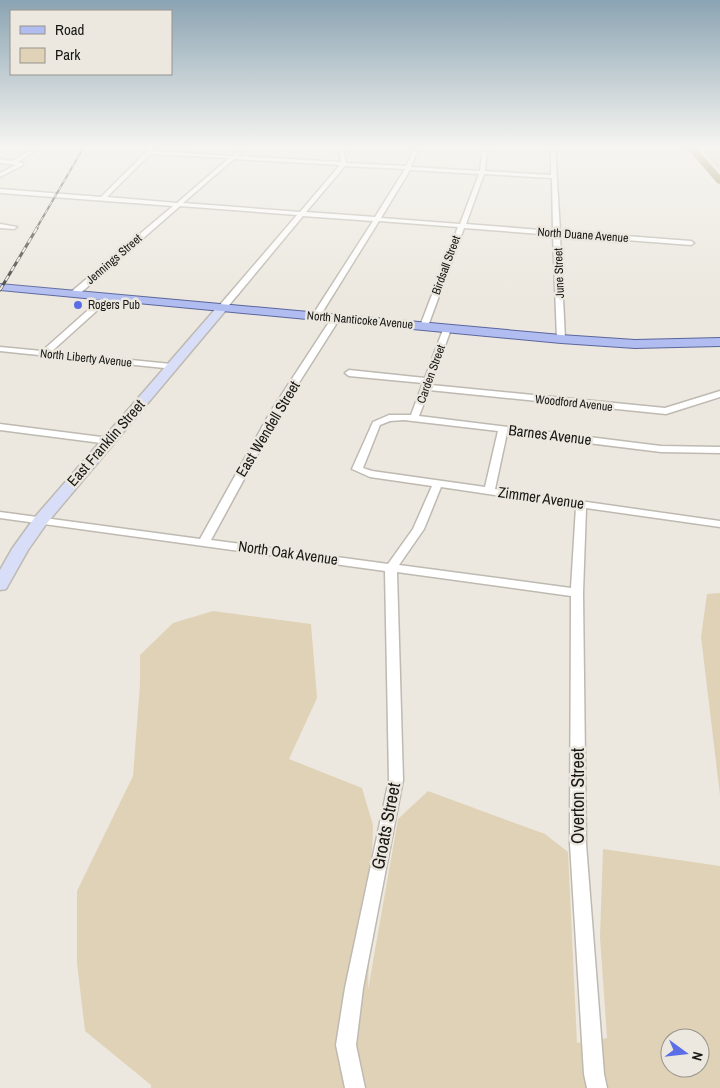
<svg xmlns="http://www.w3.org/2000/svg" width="720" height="1088" font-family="'Archivo Narrow',sans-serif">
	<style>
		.green { fill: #e0d2b6; fill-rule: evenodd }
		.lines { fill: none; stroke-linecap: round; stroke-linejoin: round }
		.river { fill: #a18d64; fill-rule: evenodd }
		.street-casing { stroke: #beb9b1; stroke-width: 3 }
		.secondary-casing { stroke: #beb9b1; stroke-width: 3 }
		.primary-casing { stroke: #5a669c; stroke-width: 2 }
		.street { fill: #fff; fill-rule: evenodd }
		.secondary { fill: #d8def8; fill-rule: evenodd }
		.primary { fill: #b1bdf0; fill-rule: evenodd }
		.rail-far1-casing { stroke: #43413d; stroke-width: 2 }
		.rail-casing { stroke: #43413d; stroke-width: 3 }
		.rail-far1 { stroke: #ece8df; stroke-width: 1; stroke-dasharray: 4.5; stroke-linecap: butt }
		.rail { stroke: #ece8df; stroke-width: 2; stroke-dasharray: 5.5; stroke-linecap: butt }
		.poi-dot { fill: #5b6ee5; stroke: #ece8df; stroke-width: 2 }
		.labels { text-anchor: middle; stroke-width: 5; stroke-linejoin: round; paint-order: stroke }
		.far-street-label { font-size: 12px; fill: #181714; stroke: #ece8df }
		.far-poi-label { font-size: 12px; fill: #181714; stroke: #ece8df; text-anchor: start }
		.street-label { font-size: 15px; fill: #181714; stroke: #ece8df }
		.near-street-label { font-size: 18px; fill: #181714; stroke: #ece8df }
	</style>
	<rect width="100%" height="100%" fill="#ece8df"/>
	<g class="green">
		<path d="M698 147H720V171Z"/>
		<path d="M720 593V795L701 637 707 594Z"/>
		<path d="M213 611 311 624 317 698 289 759 362 788 373 825 368 990 398 819 428 791 545 834 568 852 577 1043 607 1038 600 937 603 849 720 866V1088H151V1085L85 1031 77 963V891L133 776 140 684V655L173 623ZM670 1038H700V1068H670Z"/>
	</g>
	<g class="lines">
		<path class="river" d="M686 147H695L720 175V184L717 183Z"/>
		<defs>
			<g id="street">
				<path d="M36 147 40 148 18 162 23 163V165L0 177V173L16 165 0 163V159L12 161Z"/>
				<path d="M151 147H156L153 151 232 156 242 147H247L238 156 341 162 339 147H343L346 163 406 166 415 147H419L411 167 480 171 483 147H487L485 171 551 175V147H555L560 231 691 241 694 243 691 245 560 235 565 339 561 341 557 339 553 235 464 228 428 326 424 328 420 326 458 227 379 221 320 316 316 318 312 316 373 221 303 216 225 310H219V306L297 215 180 206 77 296H71V292L173 206 0 193V189L101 197ZM150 154 229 158 177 203 107 197ZM234 159 340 165 300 212 183 203ZM345 166 405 169 375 217 306 212ZM410 170 479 174 460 224 381 218ZM484 174 552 178 553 231 466 224Z"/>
				<path d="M0 224 17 227 14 229 0 228Z"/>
				<path d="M105 295 112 297 51 352 171 364 175 367 174 369 0 351V347L42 351Z"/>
				<path d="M333 316 340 318 281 411 211 540 388 564 413 529 432 486 370 477 352 469 373 422 389 415H411L423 383 349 376 345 373 349 370 425 378 444 327 451 329 431 385 665 408 720 391V397L666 414 429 390 419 416 661 446 720 447V453L661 452 507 433 495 489 720 521V527L586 508 583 593 586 844 604 1074 607 1088H587L584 1074 570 844 571 596 397 572 403 780 363 988 356 1045 365 1088H345L336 1045 345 988 389 780 385 571 0 518V512L200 539 271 411ZM404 420 498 431 485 487 372 471 363 468 380 425 390 421ZM441 487 576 507 571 588 399 565 424 529Z"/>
				<path d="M0 424 109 438 114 441 109 444 0 430Z"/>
			</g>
			<path id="secondary" d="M222 305 226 306 227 308 226 310 47 523 28 550 6 589 0 590V570L12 549 35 517 218 306Z"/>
			<path id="primary" d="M0 284 561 335 635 340 720 338V346L635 348 561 343 0 290Z"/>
		</defs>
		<use href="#street" class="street-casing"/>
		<use href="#secondary" class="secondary-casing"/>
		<use href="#primary" class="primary-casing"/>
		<use href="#street" class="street"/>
		<use href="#secondary" class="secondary"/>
		<use href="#primary" class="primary"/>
		<defs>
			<path id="rail-far1" d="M36 229 84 147"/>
			<path id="rail" d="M0 290 37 228"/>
		</defs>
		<use href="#rail-far1" class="rail-far1-casing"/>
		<use href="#rail" class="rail-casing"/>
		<use href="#rail-far1" class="rail-far1"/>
		<use href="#rail" class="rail"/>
	</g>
	<linearGradient id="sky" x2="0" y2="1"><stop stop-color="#8ba4b3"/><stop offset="0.49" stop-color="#f6f5f1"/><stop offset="1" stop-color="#f6f5f1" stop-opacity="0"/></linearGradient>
	<rect width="720" height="299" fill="url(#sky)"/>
	<circle class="poi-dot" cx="78" cy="305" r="5"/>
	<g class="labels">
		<g class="far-street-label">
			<text transform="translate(583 235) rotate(4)" y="4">North Duane Avenue</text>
			<text transform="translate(114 259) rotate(-41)" y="4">Jennings Street</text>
			<text transform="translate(446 265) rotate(-70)" y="4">Birdsall Street</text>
			<text transform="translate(559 273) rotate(-92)" y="4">June Street</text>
			<text transform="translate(360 320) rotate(5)" y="4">North Nanticoke Avenue</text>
			<text transform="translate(86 358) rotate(6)" y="4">North Liberty Avenue</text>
			<text transform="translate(431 374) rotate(-70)" y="4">Carden Street</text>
			<text transform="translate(574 403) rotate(6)" y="4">Woodford Avenue</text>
		</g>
		<g class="far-poi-label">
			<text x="88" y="309">Rogers Pub</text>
		</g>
		<g class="street-label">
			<text transform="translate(268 429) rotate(-59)" y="5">East Wendell Street</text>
			<text transform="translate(550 435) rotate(7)" y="5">Barnes Avenue</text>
			<text transform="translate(106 443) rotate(-49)" y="5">East Franklin Street</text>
			<text transform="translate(541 498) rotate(8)" y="5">Zimmer Avenue</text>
			<text transform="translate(288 553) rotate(8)" y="5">North Oak Avenue</text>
		</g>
		<g class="near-street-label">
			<text transform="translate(578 796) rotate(-90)" y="6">Overton Street</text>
			<text transform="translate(386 826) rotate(-79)" y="6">Groats Street</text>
		</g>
	</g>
	<rect x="10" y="10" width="162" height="65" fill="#ece8df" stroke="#97948e"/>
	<rect x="20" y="26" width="25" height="8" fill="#b1bdf0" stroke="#97948e"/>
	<text x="55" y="35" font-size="15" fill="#181714">Road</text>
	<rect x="20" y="48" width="25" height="15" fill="#e0d2b6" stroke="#97948e"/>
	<text x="55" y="60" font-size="15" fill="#181714">Park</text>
	<g transform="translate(685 1053) rotate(105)"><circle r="24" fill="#ece8df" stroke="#97948e"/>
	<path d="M0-4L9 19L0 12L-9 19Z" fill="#5b6ee5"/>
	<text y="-8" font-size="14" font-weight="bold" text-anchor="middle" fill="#181714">N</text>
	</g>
</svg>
